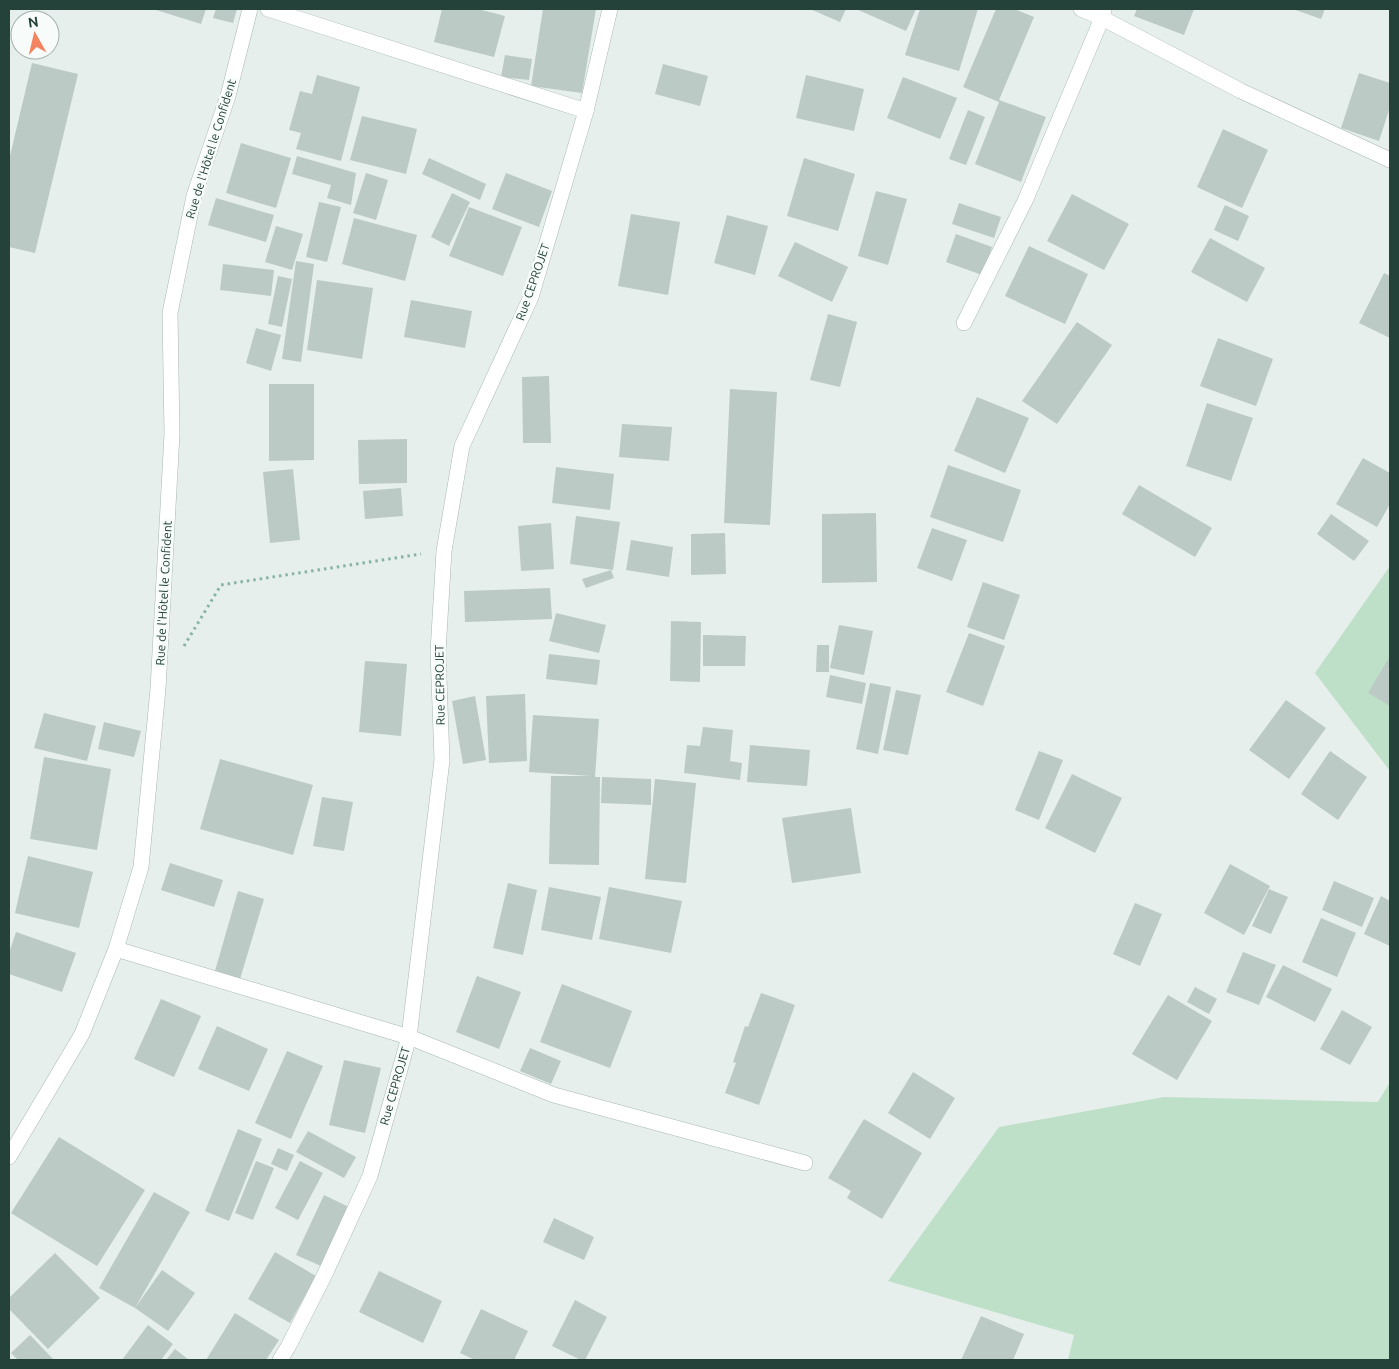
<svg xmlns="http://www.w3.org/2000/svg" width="1399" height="1369" font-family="Ubuntu,sans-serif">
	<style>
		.green { fill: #bfe0c8 }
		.building { fill: #bbcac4 }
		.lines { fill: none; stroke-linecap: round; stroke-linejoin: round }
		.minor-casing { stroke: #a8b8b2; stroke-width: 16 }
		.path { stroke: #86b3a5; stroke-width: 3; stroke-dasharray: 2.5 4; stroke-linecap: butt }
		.minor { stroke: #fff; stroke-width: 15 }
		.labels { text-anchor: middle; stroke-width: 5; stroke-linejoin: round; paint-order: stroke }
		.street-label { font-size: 12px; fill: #24423a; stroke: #f7fbf9 }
	</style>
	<rect width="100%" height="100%" fill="#e6efeb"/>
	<g class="green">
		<path d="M1390 566V771L1315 673Z"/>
		<path d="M1390 1082V1360H1068L1074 1335 888 1281 999 1127 1164 1097 1378 1102Z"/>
	</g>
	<g class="building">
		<path d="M153 9H206L201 24Z"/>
		<path d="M216 9H237L233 23 213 18Z"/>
		<path d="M442 9H478L505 16 494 57 434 42Z"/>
		<path d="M543 9H596L582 93 531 86Z"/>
		<path d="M810 9H846L840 22Z"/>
		<path d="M856 9H916L906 31Z"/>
		<path d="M920 9H978L959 71 905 55Z"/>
		<path d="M996 9H1014L1034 17 999 100 1046 117 1021 182 975 164 999 102 963 87Z"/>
		<path d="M1137 9H1194L1184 35 1134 16Z"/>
		<path d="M1293 9H1325L1321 19Z"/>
		<path d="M505 55 532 59 529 80 501 77Z"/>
		<path d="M32 63 78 74 35 253 9 247V160Z"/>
		<path d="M663 64 708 76 700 106 655 94Z"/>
		<path d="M1359 73 1390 83V107L1379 141 1341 128Z"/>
		<path d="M317 75 360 87 341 161 296 149 301 133 289 130 300 91 312 94Z"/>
		<path d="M806 75 864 89 854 131 796 118Z"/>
		<path d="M903 77 957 98 940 139 887 118Z"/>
		<path d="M968 110 985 117 966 165 949 159Z"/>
		<path d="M362 116 417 129 406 174 350 160Z"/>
		<path d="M1223 129 1268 150 1242 208 1197 187Z"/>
		<path d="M241 143 291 158 276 208 226 193Z"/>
		<path d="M297 156 356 173 351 205 327 198 331 185 292 174Z"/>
		<path d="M429 158 486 184 480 200 422 174Z"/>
		<path d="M804 158 855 174 838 231 787 216Z"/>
		<path d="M366 173 388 180 376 220 353 213Z"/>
		<path d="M506 173 552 191 539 227 492 209Z"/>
		<path d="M876 191 907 199 888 265 858 256Z"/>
		<path d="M452 193 470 202 449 246 431 237Z"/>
		<path d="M1072 194 1129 224 1104 270 1047 241Z"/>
		<path d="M216 198 274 215 266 242 208 225Z"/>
		<path d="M319 202 341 207 327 262 306 257Z"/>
		<path d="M959 203 1001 217 994 238 952 224Z"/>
		<path d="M1225 205 1249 216 1238 241 1214 230Z"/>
		<path d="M469 207 522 227 503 276 449 256Z"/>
		<path d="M631 214 680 222 668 295 618 286Z"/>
		<path d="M727 215 768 226 755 275 714 263Z"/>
		<path d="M354 218 417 235 405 281 342 264Z"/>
		<path d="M276 226 303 234 292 270 265 262Z"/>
		<path d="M956 234 992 247 982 275 946 262Z"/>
		<path d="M1210 238 1265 268 1247 302 1191 272Z"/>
		<path d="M795 242 848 267 832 302 778 276Z"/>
		<path d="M1029 246 1088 274 1065 324 1005 296Z"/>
		<path d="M296 261 314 264 301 362 282 359Z"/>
		<path d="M223 264 274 270 271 296 220 290Z"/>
		<path d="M1384 273 1390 276V338L1359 323Z"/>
		<path d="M278 276 292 279 282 327 268 324Z"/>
		<path d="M317 280 373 288 362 359 307 350Z"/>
		<path d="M411 300 472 311 465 348 404 337Z"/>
		<path d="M828 314 857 322 840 387 810 380Z"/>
		<path d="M1077 322 1112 345 1057 424 1022 401Z"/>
		<path d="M256 328 281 335 271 371 246 363Z"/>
		<path d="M1218 338 1273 359 1256 406 1200 386Z"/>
		<path d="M549 376 551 443H523L522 377Z"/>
		<path d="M269 384H314V460L269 461Z"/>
		<path d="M730 389 777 392 770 525 724 523Z"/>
		<path d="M977 397 1029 418 1005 473 954 451Z"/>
		<path d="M1207 403 1253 418 1231 481 1186 466Z"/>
		<path d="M622 424 672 427 669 461 619 457Z"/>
		<path d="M407 439V483L359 484 358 440Z"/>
		<path d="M1363 458 1390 473V504L1377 527 1336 504Z"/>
		<path d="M948 465 1021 490 1003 542 930 517Z"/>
		<path d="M556 467 614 474 610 510 552 503Z"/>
		<path d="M293 469 300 540 270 543 263 472Z"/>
		<path d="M1139 485 1212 528 1195 557 1122 514Z"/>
		<path d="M401 488 403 516 365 519 363 491Z"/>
		<path d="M876 513 877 582 822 583V514Z"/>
		<path d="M1331 514 1369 541 1354 561 1317 534Z"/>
		<path d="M576 516 620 522 613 570 570 564Z"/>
		<path d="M551 523 554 569 521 571 518 526Z"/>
		<path d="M932 528 967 540 952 581 917 568Z"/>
		<path d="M725 533 726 574 691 575V534Z"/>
		<path d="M631 540 673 547 669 577 626 570Z"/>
		<path d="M611 570 614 578 586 588 582 579Z"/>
		<path d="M983 582 1020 595 1004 640 967 627Z"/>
		<path d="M550 588 552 619 465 622 464 591Z"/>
		<path d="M556 613 606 625 599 653 549 641Z"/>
		<path d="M671 621 701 622 700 682 670 681Z"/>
		<path d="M839 625 873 631 864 675 830 668Z"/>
		<path d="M969 633 1005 646 983 706 946 692Z"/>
		<path d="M703 635 746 636 745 666H703Z"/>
		<path d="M817 645H829V672H816Z"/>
		<path d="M549 654 600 660 597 685 546 679Z"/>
		<path d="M1390 656V706L1368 693Z"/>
		<path d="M365 661 407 664 401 736 359 732Z"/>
		<path d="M830 675 866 683 862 704 826 697Z"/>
		<path d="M870 683 891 687 878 754 856 749Z"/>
		<path d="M896 690 921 695 908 755 883 750Z"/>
		<path d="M525 694 527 761 489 763 486 696Z"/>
		<path d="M475 696 486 760 463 764 452 701Z"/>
		<path d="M1286 700 1326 728 1289 779 1249 750Z"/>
		<path d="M44 713 96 726 87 761 34 748Z"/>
		<path d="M533 715 599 719 595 777H600L599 865 549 864 551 776H591L529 772Z"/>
		<path d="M104 722 141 731 134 757 98 749Z"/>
		<path d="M703 727 733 730 730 761 742 763 740 780 684 773 687 745 700 746Z"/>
		<path d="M750 745 810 750 807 786 747 782Z"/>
		<path d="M1039 751 1063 760 1039 820 1015 810Z"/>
		<path d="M1330 751 1367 777 1338 820 1301 794Z"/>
		<path d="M44 757 111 769 97 850 30 839Z"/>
		<path d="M220 759 313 785 293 855 200 829Z"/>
		<path d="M1072 774 1122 798 1095 853 1045 828Z"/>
		<path d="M602 777 651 779V805L601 803Z"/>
		<path d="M655 779 696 783 686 883 645 879Z"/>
		<path d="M322 797 353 802 344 851 313 846Z"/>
		<path d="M851 808 861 873 792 883 782 818Z"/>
		<path d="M28 856 93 872 79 928 15 913Z"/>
		<path d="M170 863 223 880 214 907 161 890Z"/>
		<path d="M1230 864 1270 886 1244 935 1204 913Z"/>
		<path d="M1334 881 1374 898 1362 927 1322 910Z"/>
		<path d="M508 883 537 890 523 955 493 948Z"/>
		<path d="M549 887 601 897 592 940 541 930Z"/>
		<path d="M609 887 682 901 671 953 599 939Z"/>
		<path d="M1269 889 1288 897 1271 934 1252 926Z"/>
		<path d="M238 891 264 899 240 979 215 971Z"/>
		<path d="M1381 896 1390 901V946L1364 934Z"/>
		<path d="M1135 903 1162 914 1140 966 1113 954Z"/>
		<path d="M1321 918 1356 933 1337 977 1302 962Z"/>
		<path d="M16 932 76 953 62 992 9 974V953Z"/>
		<path d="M1243 952 1276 965 1259 1005 1226 992Z"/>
		<path d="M1283 965 1332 989 1315 1022 1266 997Z"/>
		<path d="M477 976 521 992 499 1049 456 1032Z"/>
		<path d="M562 984 632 1011 610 1068 540 1042Z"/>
		<path d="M1195 987 1217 999 1209 1014 1187 1002Z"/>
		<path d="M761 993 795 1005 759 1105 725 1093 736 1063 733 1062 745 1026 748 1027Z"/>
		<path d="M1168 995 1212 1021 1177 1080 1132 1054Z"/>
		<path d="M161 999 201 1016 174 1077 134 1059Z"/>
		<path d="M1342 1010 1372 1027 1350 1065 1320 1049Z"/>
		<path d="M217 1026 268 1049 249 1091 198 1069Z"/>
		<path d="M530 1048 561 1061 551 1084 520 1071Z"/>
		<path d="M287 1051 323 1066 291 1139 255 1123Z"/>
		<path d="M344 1060 381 1068 365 1133 329 1125Z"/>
		<path d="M913 1072 955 1098 930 1139 888 1113Z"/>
		<path d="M864 1119 922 1153 882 1219 847 1198 851 1191 828 1178Z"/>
		<path d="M238 1129 262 1139 229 1221 205 1211Z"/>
		<path d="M308 1131 356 1157 344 1178 296 1152Z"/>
		<path d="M59 1137 145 1190 97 1266 11 1213Z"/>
		<path d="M278 1148 294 1155 287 1171 271 1164Z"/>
		<path d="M256 1161 274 1168 253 1220 235 1213Z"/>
		<path d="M300 1161 323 1173 298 1220 275 1208Z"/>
		<path d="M154 1192 190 1212 135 1308 99 1288Z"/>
		<path d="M324 1195 349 1207 321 1266 296 1255Z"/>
		<path d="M554 1218 594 1237 584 1260 543 1242Z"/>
		<path d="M275 1252 316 1276 290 1323 248 1299Z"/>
		<path d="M55 1253 100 1298 48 1349 9 1309V1298Z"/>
		<path d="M162 1270 195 1293 168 1331 135 1308Z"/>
		<path d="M379 1271 442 1301 423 1343 359 1312Z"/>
		<path d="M575 1300 607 1317 585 1360H581L552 1346Z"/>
		<path d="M481 1309 528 1331 514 1360H475L460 1353Z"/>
		<path d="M235 1313 279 1340 266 1360H206Z"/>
		<path d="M981 1316 1024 1334 1013 1360H961Z"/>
		<path d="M148 1325 173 1344 161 1360H122Z"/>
		<path d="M30 1335 54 1360H18L11 1353Z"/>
		<path d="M175 1349 189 1360H166Z"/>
	</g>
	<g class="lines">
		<defs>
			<g id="minor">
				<path d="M268 9 586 111"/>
				<path d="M1081 9 1102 18 1241 91 1390 160"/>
				<path d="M964 323 1025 201 1102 18 1104 9"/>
				<path d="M116 949 409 1037 554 1095 805 1163"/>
				<path d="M9 1157 82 1034 116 949 141 867 158 689 172 434 170 313 194 196 228 96 250 9"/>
				<path d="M280 1360 288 1347 325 1274 370 1176 409 1037 442 760 438 652 444 551 462 446 531 297 586 111 610 9"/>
			</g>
		</defs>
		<use href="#minor" class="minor-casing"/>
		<path class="path" d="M184 646 221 585 421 554"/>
		<use href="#minor" class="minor"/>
	</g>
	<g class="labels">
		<g class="street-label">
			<text transform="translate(211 149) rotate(-73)" y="4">Rue de l'Hôtel le Confident</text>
			<text transform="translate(533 282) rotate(-71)" y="4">Rue CEPROJET</text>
			<text transform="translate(164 593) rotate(-87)" y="4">Rue de l'Hôtel le Confident</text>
			<text transform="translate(440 685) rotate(-91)" y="4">Rue CEPROJET</text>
			<text transform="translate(395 1086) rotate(-74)" y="4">Rue CEPROJET</text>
		</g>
	</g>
	<rect width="1399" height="1369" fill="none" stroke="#24423a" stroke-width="20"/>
	<g transform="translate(35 35) rotate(352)"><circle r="24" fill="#f7fbf9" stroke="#a3b1ad"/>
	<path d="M0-4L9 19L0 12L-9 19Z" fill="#f4845f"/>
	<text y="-8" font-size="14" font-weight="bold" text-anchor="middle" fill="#24423a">N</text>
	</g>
</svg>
